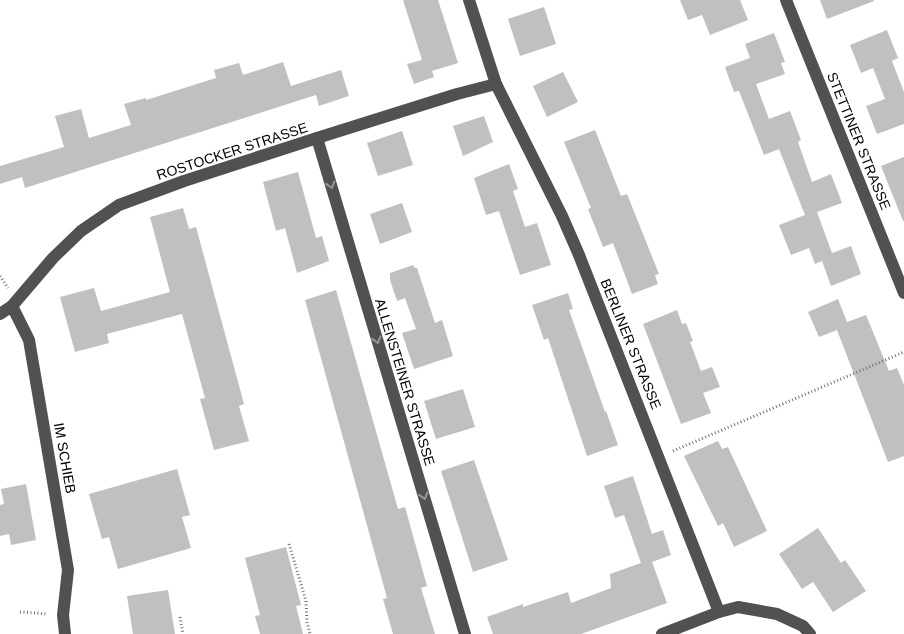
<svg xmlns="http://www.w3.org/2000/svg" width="904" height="634" font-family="Helvetica,sans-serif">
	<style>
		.building { fill: #c0c0c0 }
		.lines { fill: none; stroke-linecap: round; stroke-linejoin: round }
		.path { stroke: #737373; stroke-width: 3; stroke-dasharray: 1 2.5; stroke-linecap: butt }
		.minor { stroke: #515151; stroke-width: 12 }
		.oneway { stroke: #979797 }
		.labels { text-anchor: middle; stroke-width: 4.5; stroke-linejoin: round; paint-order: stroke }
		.street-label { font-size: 14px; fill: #000; stroke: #fff }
	</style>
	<rect width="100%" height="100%" fill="#fff"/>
	<g class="building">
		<path d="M403 0H438L458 63 432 71 434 77 414 84 407 64 422 60Z"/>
		<path d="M680 0H740L748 20 710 35 702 15 688 20Z"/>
		<path d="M820 0H874V1L827 19Z"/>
		<path d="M544 7 556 44 520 56 508 19Z"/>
		<path d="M887 30 898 58 892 61 904 92V124L877 134 866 106 885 99 873 68 861 73 850 45Z"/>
		<path d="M774 33 785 62 781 63 785 74 756 84 769 119 790 111 801 140 798 142 812 182 831 174 842 203 817 212 832 253 851 246 861 274 831 286 822 261 815 264 809 248 791 255 779 225 805 215 779 149 764 155 739 91 734 92 725 67 750 58 745 44Z"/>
		<path d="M283 62 291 86 341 70 349 96 319 106 316 95 25 188 22 177 0 184V166L64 147 55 116 81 109 89 138 131 125 124 104 146 98V100L216 78 214 70 239 63 243 75Z"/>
		<path d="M563 72 578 102 547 117 533 86Z"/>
		<path d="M484 116 493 142 463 156 453 126Z"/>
		<path d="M595 130 621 196 627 194 659 274 655 275 658 284 632 294 613 243 603 247 588 209 591 208 564 142Z"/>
		<path d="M402 131 413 165 378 176 367 143Z"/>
		<path d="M904 157V221H903L881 166Z"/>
		<path d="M509 164 518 189 513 191 525 227 537 223 551 265 520 275 499 211 486 215 474 178Z"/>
		<path d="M298 172 316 238 322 236 329 261 297 273 285 228 276 231 263 182Z"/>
		<path d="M402 203 412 232 380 244 370 214Z"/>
		<path d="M183 208 189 229 196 227 244 404 239 406 249 441 214 450 200 399 205 398 182 314 107 334 109 343 75 352 60 297 94 288 101 311 170 292 150 217Z"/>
		<path d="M413 265 415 268H417L435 323 442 320 453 356 414 369 402 333 416 329 405 298 397 301 390 280V273Z"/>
		<path d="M336 290 398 509 405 507 427 586 421 588 435 634H393L383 599 387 598 305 300Z"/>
		<path d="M568 293 573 309 569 310 605 412 606 411 618 445 587 456 548 338 544 340 532 305Z"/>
		<path d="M838 299 847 322 866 315 889 371 897 368 904 385V456L888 462 837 330 819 337 808 312Z"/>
		<path d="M677 310 682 324 686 323 693 341 690 342 701 371 712 367 720 387 703 393 711 413 681 424 643 324Z"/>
		<path d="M463 389 475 427 436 439 424 401Z"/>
		<path d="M718 441 722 449 728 447 767 531 734 547 723 523 718 526 684 456Z"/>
		<path d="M474 460 508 560 473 572 441 471Z"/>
		<path d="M177 469 190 515 182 517 191 548 118 569 109 537 102 539 89 494Z"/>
		<path d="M633 476 652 534 663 530 671 555 652 562 667 603 581 634H493L487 617 523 604V607L568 592 571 603 611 588 610 574 641 563 624 515 615 518 604 486Z"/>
		<path d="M26 484 36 540 11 545 9 534 0 536V505L4 504 1 489Z"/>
		<path d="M818 528 841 563 845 560 866 591 833 612 813 582 802 589 779 554Z"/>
		<path d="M286 547 301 605 296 606 303 634H260L255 616 260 615 245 558Z"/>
		<path d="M168 590 175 634H133L127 596Z"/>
	</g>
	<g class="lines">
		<g class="path">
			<path d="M0 276 8 288"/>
			<path d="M673 451 904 352"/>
			<path d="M289 544 306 601 307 622 310 634"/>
			<path d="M20 612 47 614"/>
			<path d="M180 617 183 634"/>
		</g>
		<g class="minor">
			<path d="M469 0 496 84 562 216 579 255 719 612 738 607 777 614 803 626 810 634"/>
			<path d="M786 0 904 293"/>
			<path d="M317 138 465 634"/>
			<path d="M12 306 53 258 81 231 119 205 184 181 317 138 457 94 496 84"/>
			<path d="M0 314 12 306 29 340 68 570 63 615 65 634"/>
			<path d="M662 634 719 612"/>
		</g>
	</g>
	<defs><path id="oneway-chevron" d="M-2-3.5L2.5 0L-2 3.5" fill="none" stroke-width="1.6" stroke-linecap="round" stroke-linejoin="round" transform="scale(1.25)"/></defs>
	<g class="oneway">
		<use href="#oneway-chevron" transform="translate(331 185) rotate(73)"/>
		<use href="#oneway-chevron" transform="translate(377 340) rotate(73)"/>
		<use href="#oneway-chevron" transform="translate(424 496) rotate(73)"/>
	</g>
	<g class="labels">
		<g class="street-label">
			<text transform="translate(859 141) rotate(68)" y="5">STETTINER STRASSE</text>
			<text transform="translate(232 151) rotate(-18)" y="5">ROSTOCKER STRASSE</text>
			<text transform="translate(631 344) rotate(68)" y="5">BERLINER STRASSE</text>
			<text transform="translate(405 382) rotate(73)" y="5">ALLENSTEINER STRASSE</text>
			<text transform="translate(65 458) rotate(80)" y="5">IM SCHIEB</text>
		</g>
	</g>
</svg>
